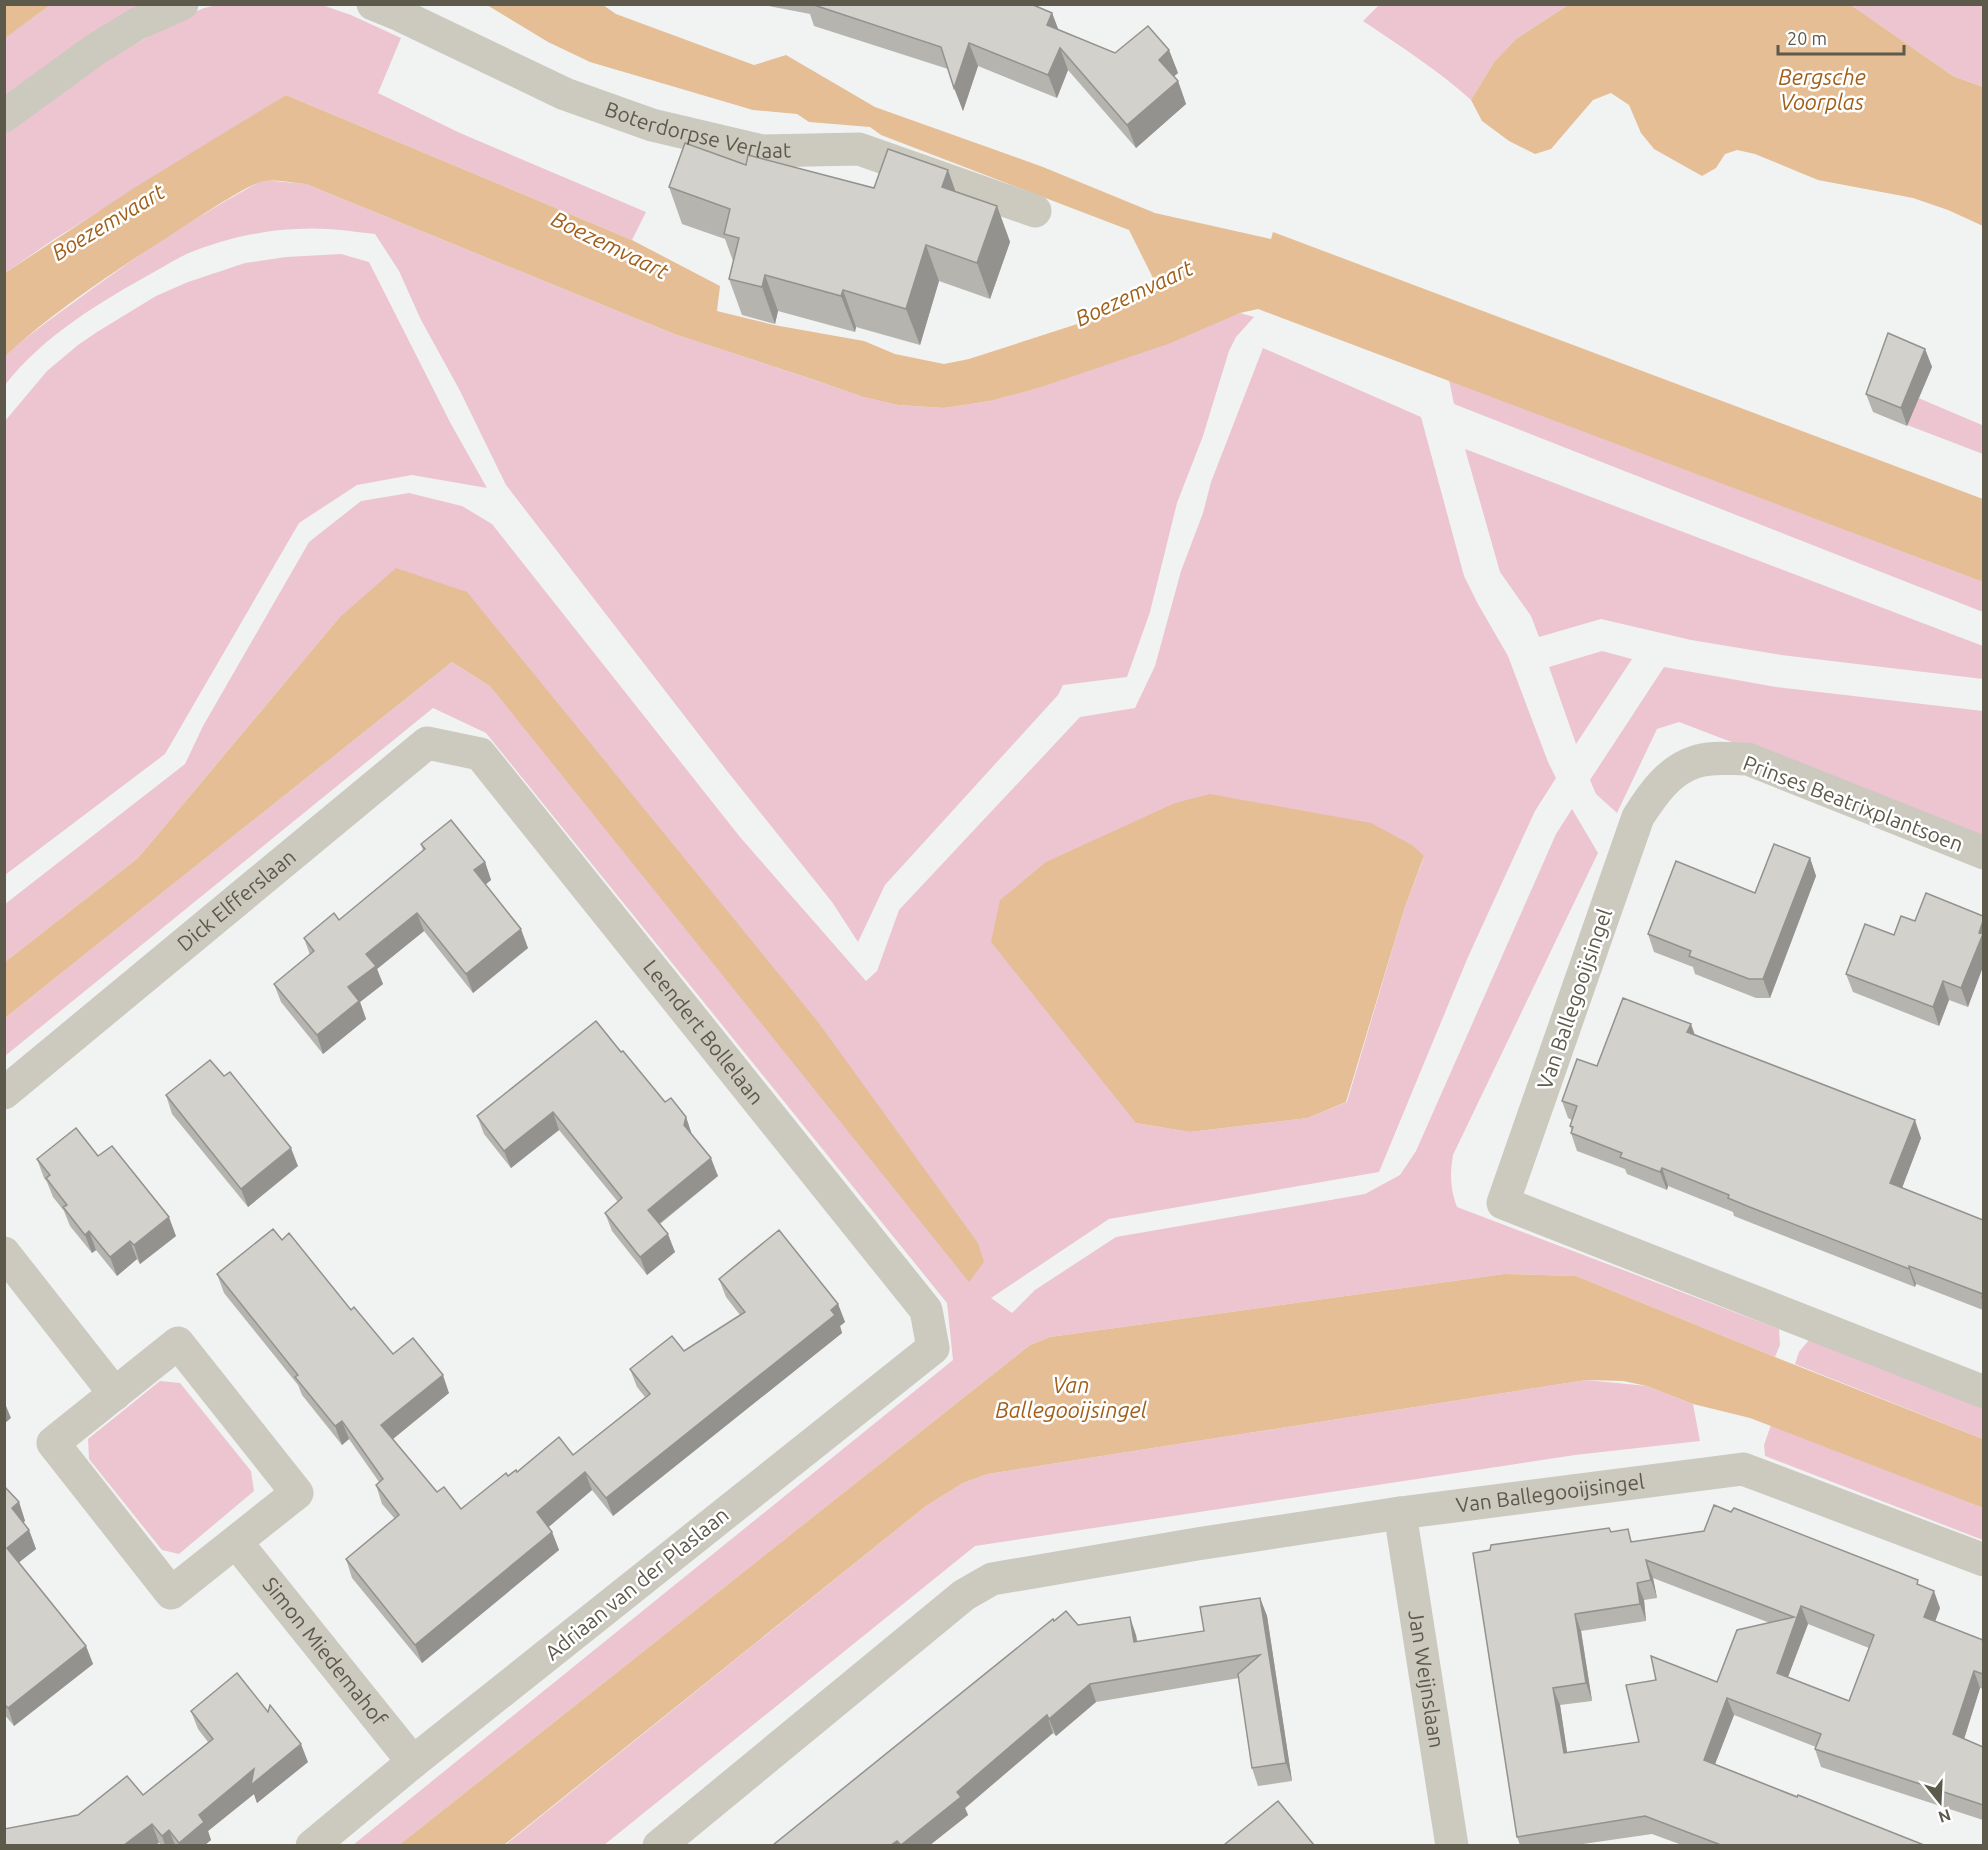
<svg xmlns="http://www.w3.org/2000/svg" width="1988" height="1850" font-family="Ubuntu,sans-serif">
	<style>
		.green { fill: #ecc5d1; fill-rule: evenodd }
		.water { fill: #e5be96 }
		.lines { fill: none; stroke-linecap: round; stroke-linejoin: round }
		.minor { stroke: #ccc9be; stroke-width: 33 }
		.wall { fill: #b5b4af; fill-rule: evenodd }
		.shaded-wall { fill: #93928f }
		.building { fill: #d2d1cc; stroke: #93928f; stroke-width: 1.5; fill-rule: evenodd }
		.labels { text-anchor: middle; stroke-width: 5; stroke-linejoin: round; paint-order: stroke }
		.street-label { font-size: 21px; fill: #5d594b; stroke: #fff }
		.water-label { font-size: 22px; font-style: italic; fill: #a15f1a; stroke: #fff }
	</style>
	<rect width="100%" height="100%" fill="#f1f3f3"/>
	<g class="green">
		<path d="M221 4 322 5 351 15 401 38 378 93 460 133 646 212 632 240 286 95 53 240 5 273 4 126 46 95 183 17 204 8Z"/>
		<path d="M50 5H144L5 100 4 38Z"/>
		<path d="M1379 5H1568L1516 39 1494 62 1471 100C1438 70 1400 46 1363 21Z"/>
		<path d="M1846 5H1983V87L1953 76 1854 7Z"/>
		<path d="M263 180 306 184 674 334 815 380 863 397 898 405 944 408 990 401 1032 390 1240 313 1254 317 1236 337 1229 351 1203 436 1177 503 1150 612 1127 677 1063 685 1058 695 885 885 858 942 832 902 727 771 506 485 459 389 421 320 399 271 375 234C349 231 323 227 297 229 263 230 225 239 194 251 180 256 167 265 154 272 100 302 43 336 5 385L4 356C27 336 52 318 77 300 136 256 198 215 263 180Z"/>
		<path d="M341 254 369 262 451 424 487 488 412 475 357 485 299 523 165 754 5 875V421L47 371 78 345 97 332 156 296 188 282 245 263 286 257Z"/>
		<path d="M1263 348 1421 417 1464 576 1478 604 1508 656 1548 762 1556 778 1535 811 1468 957 1379 1172 1109 1219 991 1298 1012 1313 1035 1290 1116 1237 1365 1194 1400 1175 1416 1151 1556 834 1572 809 1598 853 1453 1155C1450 1174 1450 1188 1457 1207L1779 1329 1780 1345 1775 1357 1576 1276 1504 1274 1050 1337 1030 1345 399 1845H353L953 1360 947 1303 486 733 433 708 5 1056V1018L452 662 491 687 467 592 339 618 138 858 5 962V904L185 764 203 726 309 542 361 501 409 493 462 506 492 524 740 837 866 981 877 971 899 910 1080 717 1135 708 1155 666 1181 571 1203 513 1211 482ZM1424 857 1405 907 1347 1102 1308 1118 1190 1132 1136 1123Z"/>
		<path d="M1449 380 1983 582V612L1454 404Z"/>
		<path d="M1909 394 1982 425 1983 423V454L1881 415Z"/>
		<path d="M1465 449 1983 646V679L1781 655 1691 640 1601 619 1539 637 1531 616 1500 572Z"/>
		<path d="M1602 651 1632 659 1576 744 1549 667Z"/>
		<path d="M1664 667 1776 687 1983 711V838L1679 722 1657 729 1617 813 1596 794 1590 780Z"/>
		<path d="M1809 1340 1983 1408V1439L1795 1364 1799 1352Z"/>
		<path d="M1586 1380 1647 1386 1693 1404 1700 1441 1575 1455 975 1546 604 1845 504 1846 926 1506 963 1483 988 1474Z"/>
		<path d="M160 1381 180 1383 251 1471 254 1491 179 1554 162 1550 89 1459 88 1439Z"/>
		<path d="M1771 1425 1983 1508V1540L1765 1456 1764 1445Z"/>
	</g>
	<g class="water">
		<path d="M5 4H50V5L5 38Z"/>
		<path d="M487 5H603L616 14 754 65 786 55 875 107 1043 167 1155 213 1271 239 1273 232 1983 499V582L1258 309 1240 313 1168 344 1032 390 990 401 944 408 898 405 863 397 815 380 674 334 306 184C293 183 278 179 265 181 252 182 210 210 197 218 131 261 63 303 5 356V273L134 188 286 95 632 240 720 286 717 311 774 325 864 341 895 354 944 364 969 359 1099 317 1159 290 1129 230 881 135 870 127 809 122 797 114 753 110 590 62 548 42Z"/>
		<path d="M1568 5 1846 4 1854 7 1953 76 1983 87V226L1948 210 1913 198 1818 180 1755 154 1737 150 1725 154 1716 168 1702 176 1654 149 1641 133 1629 105 1611 93 1593 100 1551 149 1535 154 1509 141 1482 121 1471 100 1494 62 1516 39Z"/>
		<path d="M396 568 467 592 818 1022 978 1243 984 1262 969 1282 491 687 452 662 5 1018V962L138 858 339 618Z"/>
		<path d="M1210 794 1371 823 1412 845 1424 856 1405 907 1346 1102 1308 1118 1190 1132 1136 1123 991 942 1000 900 1046 862 1175 803Z"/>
		<path d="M1504 1274 1576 1276 1775 1357 1983 1439V1508L1750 1418 1693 1404 1647 1386 1623 1381 1586 1380 988 1474 963 1483 926 1506 504 1845H399L1030 1345 1050 1337Z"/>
	</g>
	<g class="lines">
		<g class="minor">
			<path id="s1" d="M373 4 400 15 565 94 652 125 762 151 859 149 1035 211"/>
			<path d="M4 116 96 49 137 24 182 4"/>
			<path d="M1984 853 1748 759C1731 759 1711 756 1695 762 1669 770 1652 795 1638 817L1503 1203 1984 1392"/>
			<path id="s2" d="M4 1093 427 743 480 754 926 1310 933 1348 413 1762 312 1846"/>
			<path d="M4 1253 115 1394"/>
			<path d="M178 1343 297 1493 171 1593 53 1443Z"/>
			<path id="s3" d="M1400 1513 1452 1846"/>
			<path id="s4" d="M236 1542 413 1762"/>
			<path id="s5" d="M659 1846 964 1595 992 1579 1197 1544 1400 1513 1743 1469 1984 1560"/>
		</g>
	</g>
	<g class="wall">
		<path d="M758 4H1031L1052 13 1058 30 1115 53 1169 50 1178 73 1173 77 1178 81 1186 104 1136 148 1068 70 1057 98 978 66 963 111 948 69 814 26 810 14Z"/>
		<path d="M746 165 874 188 955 191 997 206 1010 242 990 299 939 281 920 345 856 327 855 332 778 311 775 324 742 315 729 279 733 261 725 239 682 224 669 187Z"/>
		<path d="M1925 349 1932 367 1907 426 1873 412 1866 394Z"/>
		<path d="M421 844 485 862 491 880 485 885 528 948 473 993 424 931 377 969 383 984 360 1002 366 1019 323 1054 281 1002 274 984 310 955 304 938 339 920 423 851Z"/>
		<path d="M1810 858 1816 876 1770 998H1756L1695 974 1693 967 1654 952 1648 934 1755 893Z"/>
		<path d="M1983 916 1968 1007 1949 1000 1939 1026 1853 992 1846 974 1894 935 1915 921Z"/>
		<path d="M1695 1034 1921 1138 1902 1188 1983 1220V1310L1916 1284 1915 1287 1754 1224 1734 1216 1733 1212 1668 1186 1667 1190 1627 1174 1625 1169 1577 1151 1571 1133 1572 1131 1570 1126 1572 1120 1568 1118 1562 1101 1597 1066Z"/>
		<path d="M621 1052 665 1102 686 1117 692 1135 718 1176 660 1224 675 1252 647 1275 612 1231 605 1213 618 1202 559 1130 511 1168 484 1134 477 1116Z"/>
		<path d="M166 1095 298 1166 248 1207 172 1114Z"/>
		<path d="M98 1156 176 1236 140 1264 137 1259 117 1276 96 1250 92 1253 70 1226 64 1211 53 1197 47 1182 44 1178 37 1159Z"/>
		<path d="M282 1240 351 1310 393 1354 449 1393 393 1439 437 1492 461 1509 508 1476 517 1472 573 1455 645 1397 637 1387 630 1369 684 1351 740 1315 726 1297 719 1279 838 1304 845 1322 840 1326 842 1333 613 1516 592 1490 548 1527 552 1532 559 1550 422 1663 352 1578 346 1559 395 1519 382 1504 376 1485 379 1482 349 1439 342 1445 302 1395 298 1385 224 1293 217 1274Z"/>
		<path d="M4 1486 19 1502 25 1521 23 1523 29 1530 36 1549 18 1563 86 1646 93 1664 14 1726 4 1714Z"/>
		<path d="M1611 1532 1633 1541 1920 1585 1940 1608 1935 1622 1983 1640V1689L1980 1688 1964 1739 1983 1747V1820L1821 1767 1815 1749 1816 1747 1734 1715 1715 1764 1924 1845H1682L1652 1834 1576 1845H1520L1517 1837 1490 1550ZM1653 1578 1770 1623 1717 1682 1639 1742 1567 1753 1560 1705 1592 1701 1581 1631 1646 1621 1644 1600 1657 1598ZM1808 1624 1869 1648 1849 1701 1788 1677Z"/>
		<path d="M1260 1598 1267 1616 1292 1781 1258 1786 1252 1768 1239 1678 1096 1702 1056 1736 1053 1733 965 1808 968 1815 930 1845H773L1054 1621 1136 1635 1137 1642 1204 1631Z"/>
		<path d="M191 1711 308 1762 257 1803 254 1794 208 1831 211 1840 205 1845H161L159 1843 78 1815 143 1795 208 1742 198 1729Z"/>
	</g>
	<g class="shaded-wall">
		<path d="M1052 13 1061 36 1047 25Z"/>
		<path d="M969 43 978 66 963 111 954 88Z"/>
		<path d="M1060 48 1068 70 1057 98 1048 75Z"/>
		<path d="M1169 50 1178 73 1167 82 1159 60Z"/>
		<path d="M1178 81 1186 104 1136 148 1127 125Z"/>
		<path d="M948 170 961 207 942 187Z"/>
		<path d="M997 206 1010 242 990 299 977 263Z"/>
		<path d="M926 245 939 281 920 345 906 309Z"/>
		<path d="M765 275 778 311 775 324 762 287Z"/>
		<path d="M843 290 856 327 855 332 841 296Z"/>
		<path d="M1925 349 1932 367 1907 426 1901 408Z"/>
		<path d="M1810 858 1816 876 1770 998 1763 979Z"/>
		<path d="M485 862 491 880 480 889 474 870Z"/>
		<path d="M417 913 424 931 377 969 383 984 360 1002 366 1019 323 1054 317 1035 348 987 366 954Z"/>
		<path d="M1983 921V967L1968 1007 1961 988Z"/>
		<path d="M521 929 528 948 473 993 466 974Z"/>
		<path d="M1943 981 1949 1000 1939 1026 1933 1007Z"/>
		<path d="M1691 1024 1697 1041 1687 1032Z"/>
		<path d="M553 1112 559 1130 511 1168 504 1151Z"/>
		<path d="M686 1117 692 1135 690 1143 684 1125Z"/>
		<path d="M1915 1120 1921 1138 1897 1201 1890 1183Z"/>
		<path d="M291 1148 298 1166 248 1207 241 1189Z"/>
		<path d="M711 1158 718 1176 655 1227 648 1210Z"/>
		<path d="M1662 1168 1668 1186 1667 1190 1660 1172Z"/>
		<path d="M169 1217 176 1236 140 1264 134 1245Z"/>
		<path d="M89 1231 96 1250 92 1253 85 1235Z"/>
		<path d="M668 1234 675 1252 647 1275 640 1257Z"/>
		<path d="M130 1241 137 1259 117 1276 110 1257Z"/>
		<path d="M1909 1266 1916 1284 1915 1287 1909 1269Z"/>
		<path d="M838 1304 845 1322 840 1326 842 1333 613 1516 606 1498Z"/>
		<path d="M443 1375 449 1393 388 1443 381 1425Z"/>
		<path d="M4 1401 11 1418 4 1424Z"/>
		<path d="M342 1421 349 1439 342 1445 335 1426Z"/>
		<path d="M585 1472 592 1490 544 1531 537 1512Z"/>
		<path d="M19 1502 25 1521 18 1526 12 1508Z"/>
		<path d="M29 1530 36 1549 13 1567 7 1548Z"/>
		<path d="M552 1532 559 1550 422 1663 415 1645Z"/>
		<path d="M1646 1560 1653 1578 1657 1598 1651 1580Z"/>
		<path d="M1637 1583 1644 1600 1646 1621 1640 1604Z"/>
		<path d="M1934 1591 1940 1608 1930 1635 1924 1617Z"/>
		<path d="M1260 1598 1267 1616 1292 1781 1286 1763Z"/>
		<path d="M1801 1606 1808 1624 1783 1690 1777 1673Z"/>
		<path d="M1575 1614 1581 1631 1592 1701 1586 1683Z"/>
		<path d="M1130 1617 1136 1635 1140 1660 1134 1642Z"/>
		<path d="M86 1646 93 1664 14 1726 8 1708Z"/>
		<path d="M1974 1671 1980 1688 1960 1752 1953 1734Z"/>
		<path d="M1090 1684 1096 1702 1056 1736 1049 1719Z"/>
		<path d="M1553 1688 1560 1705 1570 1771 1564 1753Z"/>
		<path d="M1727 1698 1734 1715 1710 1777 1704 1760Z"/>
		<path d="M1047 1715 1053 1733 965 1808 968 1815 930 1845H902L957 1792Z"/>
		<path d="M301 1744 308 1762 257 1803 254 1794 208 1831 211 1840 205 1845H180L179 1843 199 1815 254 1769Z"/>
		<path d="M152 1824 159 1843 155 1845H124Z"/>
		<path d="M169 1830 175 1845H165L162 1836Z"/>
		<path d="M897 1841 899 1845H891Z"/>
	</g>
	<g class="building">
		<path d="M811 4H1031L1052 13 1047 25 1115 53 1148 26 1169 50 1159 60 1178 81 1127 125 1060 48 1048 75 969 43 954 88 941 47Z"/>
		<path d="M685 143 746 165 748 155 874 188 888 149 948 170 942 187 997 206 977 263 926 245 906 309 843 290 841 296 765 275 762 287 729 279 739 238 724 234 730 209 669 187Z"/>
		<path d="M1888 333 1925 349 1901 408 1866 394Z"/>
		<path d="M451 820 485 862 474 870 521 929 466 974 417 913 366 954 376 966 348 987 359 1001 317 1035 274 984 314 951 304 938 334 913 339 920 425 849 421 844Z"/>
		<path d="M1774 844 1810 858 1763 979H1749L1689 956 1691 951 1648 934 1676 861 1755 893Z"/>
		<path d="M1926 893 1983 916V921L1979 933 1983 934 1961 988 1943 981 1933 1007 1846 974 1865 924 1894 935 1901 916 1915 921Z"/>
		<path d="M1623 998 1691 1024 1687 1032 1915 1120 1890 1183 1983 1220V1298L1982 1297 1983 1294 1909 1266V1269L1747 1206 1728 1198 1729 1195 1662 1168 1660 1172 1620 1157 1622 1153 1571 1133 1573 1127 1570 1126 1577 1106 1562 1101 1577 1059 1597 1066Z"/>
		<path d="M596 1021 621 1052 623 1051 665 1102 671 1098 686 1117 684 1125 711 1158 648 1210 668 1234 640 1257 605 1213 622 1198 553 1112 504 1151 477 1116Z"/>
		<path d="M210 1060 224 1076 230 1072 291 1148 241 1189 166 1095Z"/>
		<path d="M76 1128 98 1156 112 1146 169 1217 134 1245 130 1241 110 1257 89 1231 85 1235 63 1207 67 1205 46 1178 50 1175 37 1159Z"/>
		<path d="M273 1229 282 1240 289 1233 351 1310 354 1307 393 1354 413 1338 443 1375 381 1425 437 1492 444 1487 461 1509 506 1473 508 1476 516 1470 517 1472 559 1437 573 1455 650 1394 630 1369 672 1336 684 1351 745 1312 719 1279 779 1230 838 1304 831 1310 835 1315 606 1498 585 1472 537 1512 552 1532 415 1645 346 1559 399 1515 376 1485 383 1479 342 1421 335 1426 295 1377 298 1375 217 1274Z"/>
		<path d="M4 1486 19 1502 12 1508 29 1530 7 1548 86 1646 8 1708 4 1704Z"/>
		<path d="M1714 1505 1731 1512 1734 1508 1918 1580 1917 1584 1934 1591 1924 1617 1983 1640V1674L1974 1671 1953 1734 1983 1747V1805L1815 1749 1821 1734 1727 1698 1704 1760 1797 1797 1798 1795 1924 1845H1721L1645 1816 1517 1837 1473 1553 1490 1550 1491 1545 1609 1528 1611 1532 1628 1529 1631 1542 1704 1531ZM1646 1560 1794 1617 1737 1630 1717 1682 1651 1656 1656 1680 1626 1685 1639 1742 1564 1753 1553 1688 1586 1683 1575 1614 1640 1604 1637 1583 1651 1580ZM1801 1606 1874 1635 1849 1701 1777 1673Z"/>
		<path d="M1260 1598 1286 1763 1252 1768 1238 1674 1260 1655 1090 1684 1049 1719 1047 1715 957 1792 961 1797 901 1845 897 1841 891 1845H773L1053 1619 1054 1621 1066 1611 1078 1625 1130 1617 1134 1642 1204 1631 1200 1607Z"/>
		<path d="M237 1673 268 1712 270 1705 301 1744 251 1785 254 1769 199 1815 204 1822 179 1843 169 1830 162 1836 152 1824 124 1845H4V1829L78 1815 127 1776 143 1795 213 1739 191 1711Z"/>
		<path d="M1278 1801 1314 1845H1224Z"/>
	</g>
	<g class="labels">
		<g class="street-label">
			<text dy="7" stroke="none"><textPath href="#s1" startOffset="351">Boterdorpse Verlaat</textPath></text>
			<text transform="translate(1853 804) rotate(21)" y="7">Prinses Beatrixplantsoen</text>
			<text dy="7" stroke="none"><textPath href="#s2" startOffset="302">Dick Elfferslaan</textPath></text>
			<text transform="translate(1575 999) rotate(-71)" y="7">Van Ballegooijsingel</text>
			<text dy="7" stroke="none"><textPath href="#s2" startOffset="960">Leendert Bollelaan</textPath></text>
			<text dy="7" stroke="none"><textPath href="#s5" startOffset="992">Van Ballegooijsingel</textPath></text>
			<text transform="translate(637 1584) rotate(-39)" y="7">Adriaan van der Plaslaan</text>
			<text dy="7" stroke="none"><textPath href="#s4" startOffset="141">Simon Miedemahof</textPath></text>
			<text dy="7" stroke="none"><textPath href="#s3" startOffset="168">Jan Weijnslaan</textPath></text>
		</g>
		<g class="water-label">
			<text x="1822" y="85">Bergsche<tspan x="1822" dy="25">Voorplas</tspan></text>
			<text transform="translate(108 222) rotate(-31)" y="8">Boezemvaart</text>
			<text transform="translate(610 245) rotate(26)" y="8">Boezemvaart</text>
			<text transform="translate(1134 293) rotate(-25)" y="8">Boezemvaart</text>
			<text x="1071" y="1393">Van<tspan x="1071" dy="25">Ballegooijsingel</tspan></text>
		</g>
	</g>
	<rect width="1988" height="1850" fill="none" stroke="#5d594b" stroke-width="12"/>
	<g transform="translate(1940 1802) rotate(162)" stroke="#ffffff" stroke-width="4.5" paint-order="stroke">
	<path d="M0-4.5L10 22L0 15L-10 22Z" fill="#5d594b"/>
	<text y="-9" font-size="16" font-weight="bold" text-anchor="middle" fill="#5d594b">N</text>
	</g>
	<path d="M1778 45v9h126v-9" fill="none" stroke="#5d594b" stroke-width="3"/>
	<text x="1787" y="45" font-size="18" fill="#5d594b" stroke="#ffffff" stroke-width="4.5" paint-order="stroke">20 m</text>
</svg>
